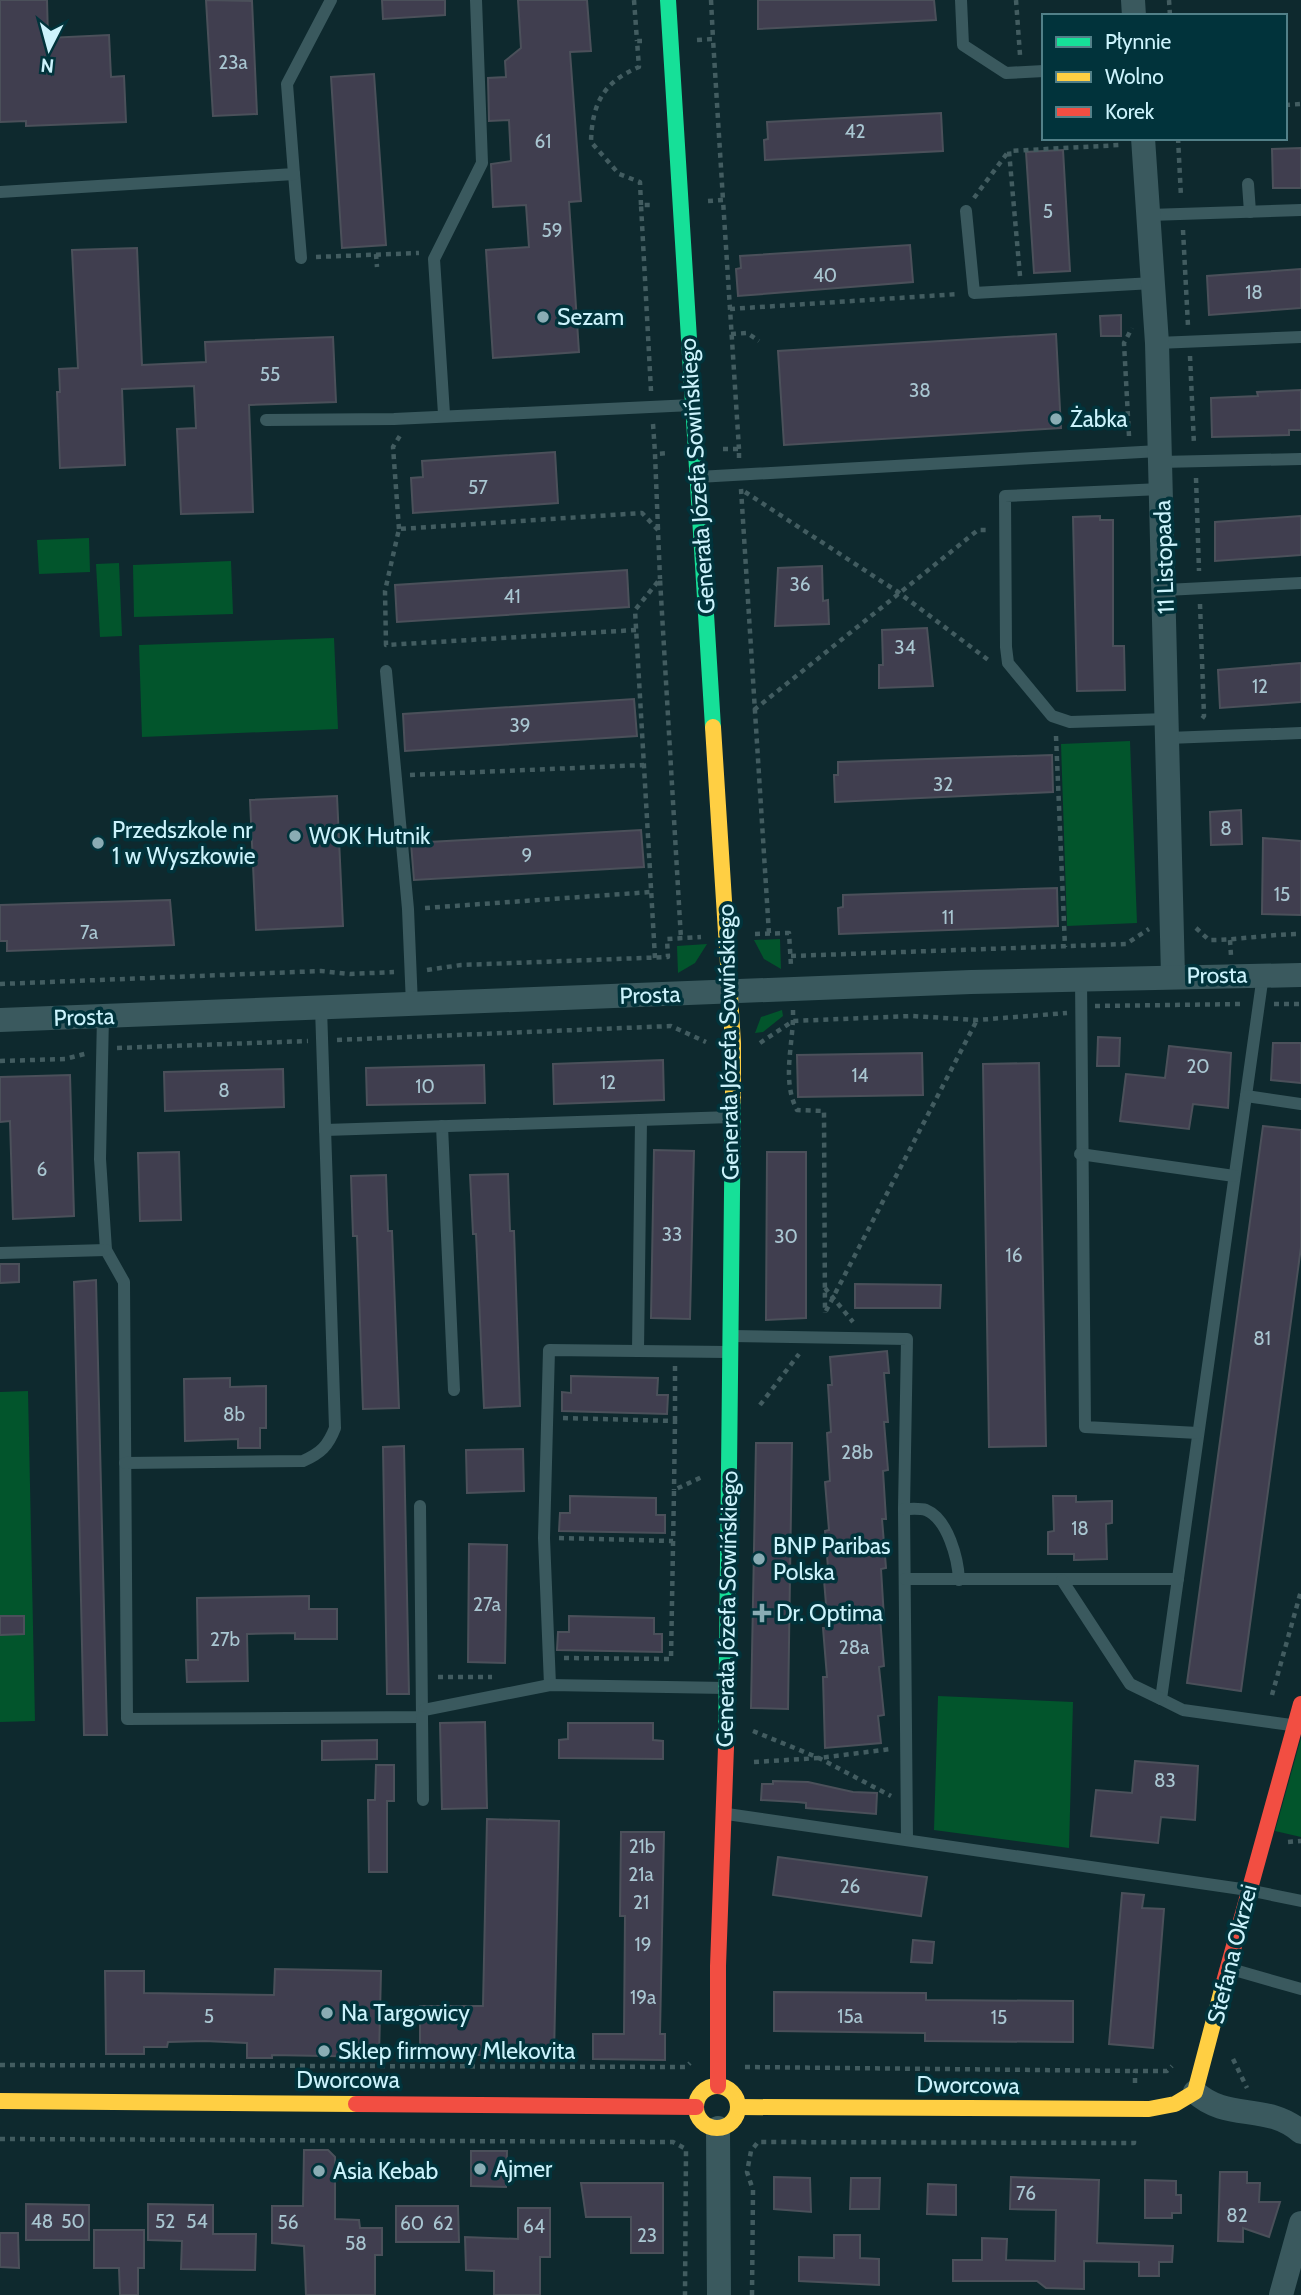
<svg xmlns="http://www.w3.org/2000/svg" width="1301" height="2295" font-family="Cabin,sans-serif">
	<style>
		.green { fill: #02552c }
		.building { fill: #403e4f; stroke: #4b505a; stroke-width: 2 }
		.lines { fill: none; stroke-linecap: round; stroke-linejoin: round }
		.path { stroke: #425c60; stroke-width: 4.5; stroke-dasharray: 5 5; stroke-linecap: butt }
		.lane { stroke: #3a595e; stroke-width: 12 }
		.street { stroke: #3a595e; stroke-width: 24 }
		.fast { stroke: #16e098; stroke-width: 16 }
		.slow { stroke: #ffcf43; stroke-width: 16 }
		.jam { stroke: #f24e42; stroke-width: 16 }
		.poi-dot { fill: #8aacb4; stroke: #01333b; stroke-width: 2.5 }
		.labels { text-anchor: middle; stroke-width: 7; stroke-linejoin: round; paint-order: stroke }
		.number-label { font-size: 19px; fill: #a9c6d1 }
		.poi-label { font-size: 23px; fill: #ccf3fc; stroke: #01333b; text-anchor: start }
		.street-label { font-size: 23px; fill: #ccf3fc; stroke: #01333b }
	</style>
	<rect width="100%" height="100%" fill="#0e292e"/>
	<g class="green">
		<path d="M89 538 90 572 39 574 37 540Z"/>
		<path d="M231 561 233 614 134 617 133 565Z"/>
		<path d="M119 563 122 636 100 637 96 564Z"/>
		<path d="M334 638 338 729 142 737 139 645Z"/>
		<path d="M1130 741 1137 923 1067 926 1061 744Z"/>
		<path d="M780 939 781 969 764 959 754 940Z"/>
		<path d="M707 944 695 963 678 973 677 946Z"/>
		<path d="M782 1010 783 1016 763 1032 755 1033 761 1017Z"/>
		<path d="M28 1391 35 1721 0 1722V1392Z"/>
		<path d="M938 1696 1073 1702 1069 1848 934 1830Z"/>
		<path d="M1301 1738V1837L1275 1831Z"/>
	</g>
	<g class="building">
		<path d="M0 0H47L48 38 109 35 111 77 124 76 126 122 26 126V121L0 122Z"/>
		<path d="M206 0 252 1 257 114 213 116Z"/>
		<path d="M382 0H445V15L383 19Z"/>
		<path d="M518 0H587L591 51 570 52 581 201 569 202 579 352 493 358 486 250 529 247 526 205 493 207 491 164 511 161 509 120 489 121 488 78 506 77 505 61 521 48Z"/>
		<path d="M758 0H934L936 20 758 29Z"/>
		<path d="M374 74 386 245 342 248 331 77Z"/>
		<path d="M941 113 943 151 765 160 764 140 768 139 767 122Z"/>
		<path d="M1301 148V188H1273L1272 149Z"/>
		<path d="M1063 150 1070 271 1034 273 1026 152Z"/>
		<path d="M910 245 913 282 738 296 736 269 741 268 740 256Z"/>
		<path d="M137 248 142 365 206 362 205 342 333 337 336 402 249 405 253 512 181 514 177 429 196 428 194 386 122 389 125 465 60 468 57 392H60L59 369 78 368 72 250Z"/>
		<path d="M1301 269V308L1209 315 1207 276Z"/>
		<path d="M1121 315V336H1101L1100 316Z"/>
		<path d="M1056 334 1061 428 784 445 778 351Z"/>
		<path d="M1301 390V430H1289V435L1212 437 1211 398 1258 396 1257 392Z"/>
		<path d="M555 452 558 503 413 513 411 478 423 477 422 461Z"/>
		<path d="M1100 516V520H1113V646H1124L1125 690 1077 691 1073 517Z"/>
		<path d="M1301 516V555L1215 561V522Z"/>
		<path d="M822 566 823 601 828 600 829 624 775 626 778 568Z"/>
		<path d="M627 570 629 607 397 622 395 585Z"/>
		<path d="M927 628 933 686 879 688V665H883L882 630Z"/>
		<path d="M1301 663V702L1220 708 1218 670Z"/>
		<path d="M634 699 637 736 405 751 403 714Z"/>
		<path d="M1052 755 1053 792 835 802 834 775H838V762Z"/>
		<path d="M337 796 343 926 256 930 250 800Z"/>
		<path d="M1241 810 1242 844 1211 845 1210 812Z"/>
		<path d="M641 830 644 867 414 880 411 843Z"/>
		<path d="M1263 838 1301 841V915L1262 914Z"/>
		<path d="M1057 888 1058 926 839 934 838 908 843 907V895Z"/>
		<path d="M170 900 174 945 7 951V941H0V905Z"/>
		<path d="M1098 1037 1120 1038 1119 1066H1097Z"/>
		<path d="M1273 1043H1301V1083L1271 1080Z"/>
		<path d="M1169 1046 1231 1053 1228 1108 1193 1104 1189 1129 1120 1121 1126 1074 1165 1078Z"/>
		<path d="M922 1053 923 1095 798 1097 797 1055Z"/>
		<path d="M663 1060 664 1100 554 1104 553 1064Z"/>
		<path d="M1039 1063 1046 1446 989 1447 983 1064Z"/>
		<path d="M484 1065 485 1103 367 1105 366 1068Z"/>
		<path d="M283 1069 284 1107 165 1111 164 1072Z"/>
		<path d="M70 1075 74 1216 13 1219 10 1121 0 1122V1077Z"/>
		<path d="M1263 1126 1301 1130V1247L1241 1691 1187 1683Z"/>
		<path d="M654 1150 694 1151 690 1319 651 1318Z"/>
		<path d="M179 1152 181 1220 140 1221 138 1153Z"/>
		<path d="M767 1152H806V1318L766 1320Z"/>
		<path d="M508 1174 510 1231H514L520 1406 484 1408 476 1234H473L470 1175Z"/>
		<path d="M386 1175 388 1231H392L399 1408 363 1409 357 1236H353L351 1176Z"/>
		<path d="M0 1264H19V1282L0 1283Z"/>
		<path d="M96 1280 107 1735H84L74 1282Z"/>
		<path d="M855 1284 941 1285 940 1308H855Z"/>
		<path d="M887 1351 889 1373H884L888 1422H884L888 1470 883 1471 886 1519H882L886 1568 881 1569 884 1618H880L884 1666 879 1667 884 1715 878 1716 881 1743 825 1748 823 1677H827L823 1628H828L824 1580H829L825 1531 829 1530 825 1482 830 1481 827 1433 831 1432 828 1385H832L830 1357Z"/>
		<path d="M571 1376 658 1378 657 1395H668L667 1414 562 1411V1392L571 1393Z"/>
		<path d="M230 1378V1387L266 1386V1428H260V1448H238V1439L185 1441 184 1379Z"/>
		<path d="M756 1443H792L788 1709 751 1708Z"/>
		<path d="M404 1446 409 1694H387L383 1447Z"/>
		<path d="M523 1449 524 1491 467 1493 466 1450Z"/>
		<path d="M570 1496 656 1498V1515H665V1533L559 1531 560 1513H570Z"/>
		<path d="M1053 1496H1076V1502L1112 1501V1523L1106 1524 1107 1559 1074 1560V1554H1048V1532L1054 1531Z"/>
		<path d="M469 1544 507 1545 505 1663 468 1662Z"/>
		<path d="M309 1596V1609H337V1639H295V1633L247 1634 248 1681 187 1682 186 1660H198L197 1598Z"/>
		<path d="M0 1616H24V1634L0 1635Z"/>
		<path d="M569 1616 654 1618V1634H662V1652L557 1650 558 1632H569Z"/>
		<path d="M485 1722 487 1808 442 1809 440 1723Z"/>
		<path d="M568 1723H653V1740L663 1741V1759L559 1758V1740L568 1739Z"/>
		<path d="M377 1740V1759L322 1760V1741Z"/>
		<path d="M1135 1761 1198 1766 1195 1820 1161 1817 1158 1843 1091 1836 1096 1790 1132 1793Z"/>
		<path d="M376 1765H394V1801H387V1872H369L368 1800H375Z"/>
		<path d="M773 1781 808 1782 853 1792 877 1793 876 1814 806 1808V1803L797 1802 761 1800 762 1784H773Z"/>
		<path d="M487 1819 559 1821 554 2055H420V2006H483Z"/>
		<path d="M621 1832H664L660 2034H665V2060L593 2059V2034H624L625 1916H620Z"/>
		<path d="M778 1857 927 1877 921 1916 773 1895Z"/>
		<path d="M1122 1893 1144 1895 1142 1908 1164 1909 1153 2048 1109 2044Z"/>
		<path d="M913 1940 934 1942 932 1963 911 1962Z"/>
		<path d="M275 1969 381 1971 379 2057 272 2055V2058H247V2043L205 2041 168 2042 167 2047H144V2054H106L105 1971H144V1993L274 1995Z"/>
		<path d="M774 1992 926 1993V2000L1073 2001V2042L925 2041V2033L774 2031Z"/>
		<path d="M304 2150H328L335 2157V2219L359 2220 360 2228H382V2255H375V2295H306L304 2246 272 2243V2206H303Z"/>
		<path d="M471 2151H507L506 2187 471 2186Z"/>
		<path d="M1220 2172H1247V2183H1260L1259 2202H1280L1269 2237 1243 2228V2242L1218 2241Z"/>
		<path d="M774 2177 810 2178 811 2212 774 2209Z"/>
		<path d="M1011 2177 1099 2180 1097 2243 1173 2246 1172 2262H1159V2276H1139V2262L1084 2261V2289L1046 2288 1037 2281H953V2260H982V2238L1007 2239 1006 2260 1055 2261 1056 2210 1010 2209Z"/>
		<path d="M851 2178H880L879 2209H850Z"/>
		<path d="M1145 2180 1176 2181V2195H1181V2213H1172V2218H1145Z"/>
		<path d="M581 2183H663V2253H631V2217H586Z"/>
		<path d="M928 2184 956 2185V2215L927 2214Z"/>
		<path d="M26 2204 89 2205V2240H26Z"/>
		<path d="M148 2204 213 2205V2234H256L255 2270 181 2269 182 2241 148 2240Z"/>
		<path d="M396 2206H458L459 2242H396Z"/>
		<path d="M518 2208H550V2257H540V2295H494V2271L466 2270 465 2237 518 2239Z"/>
		<path d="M94 2230H144V2268H138V2295H120L119 2268H94Z"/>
		<path d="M0 2233H18L19 2268 0 2267Z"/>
		<path d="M834 2235H860V2258L879 2259V2285L799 2281V2257L834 2258Z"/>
	</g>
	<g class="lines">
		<g class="path">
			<path d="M634 0 637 41"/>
			<path d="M711 0 713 39"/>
			<path d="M1016 0 1020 55"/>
			<path d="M1169 0 1170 16"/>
			<path d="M697 40 713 39 723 200"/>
			<path d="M1285 105 1301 104"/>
			<path d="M1178 138 1181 197"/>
			<path d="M974 198 1008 152"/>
			<path d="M708 201 723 200 739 449"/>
			<path d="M641 205 640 182 619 174 591 142C592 104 603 82 639 67L637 41H642"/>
			<path d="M1183 230 1188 326"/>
			<path d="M376 254 377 267"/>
			<path d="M316 257 419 253"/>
			<path d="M1020 276 1009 151 1120 145"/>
			<path d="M730 309 959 294"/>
			<path d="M731 334 747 333 759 341"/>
			<path d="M1190 356 1194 445"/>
			<path d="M651 391 641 205H653"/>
			<path d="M653 424 655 453"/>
			<path d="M1129 436 1124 343 1132 328"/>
			<path d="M723 449H739V460"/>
			<path d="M1196 478 1199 571"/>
			<path d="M741 489 769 934"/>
			<path d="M745 492 898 592 991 662"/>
			<path d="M399 529 393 447 401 434"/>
			<path d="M658 529 655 454 669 453"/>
			<path d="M1200 604 1204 716 1201 720"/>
			<path d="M636 630 386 645 385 591 399 529 642 513 658 530 660 579"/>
			<path d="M754 710 978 530H990"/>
			<path d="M1056 736 1065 947"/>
			<path d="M410 775 644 765"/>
			<path d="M425 908 651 892"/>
			<path d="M1196 928 1209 940C1241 940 1269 934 1301 934"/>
			<path d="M755 934 789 933 791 966"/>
			<path d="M1230 940 1231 956"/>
			<path d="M791 956 1126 944 1149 929"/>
			<path d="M655 958 635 610 660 579 681 939"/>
			<path d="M427 970 461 965 668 957 667 939 701 937"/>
			<path d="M0 984 321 971 350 974 394 972"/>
			<path d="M1274 1004H1301"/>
			<path d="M1095 1006 1244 1004"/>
			<path d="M793 1010C794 1043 781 1079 797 1110L824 1111 825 1313"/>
			<path d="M337 1040 671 1026 706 1042"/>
			<path d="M760 1043 793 1021 912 1016 977 1020 1067 1013"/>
			<path d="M117 1048 308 1041"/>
			<path d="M0 1061 65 1059 88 1053"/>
			<path d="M825 1288 853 1322"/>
			<path d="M826 1311 977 1020"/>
			<path d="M760 1405 799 1354"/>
			<path d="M563 1418 675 1421 674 1490"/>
			<path d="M675 1421V1366"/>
			<path d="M559 1538 673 1541"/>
			<path d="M564 1658 671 1659 674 1490 702 1477"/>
			<path d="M438 1677H492"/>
			<path d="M1272 1695 1301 1591"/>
			<path d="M753 1731 819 1758 891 1796"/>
			<path d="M754 1762 819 1758 891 1749"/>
			<path d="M1288 1842 1301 1841"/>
			<path d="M1233 2059 1247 2088"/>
			<path d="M0 2065 686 2067 690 2063"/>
			<path d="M745 2067 1135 2071"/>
			<path d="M1135 2083V2071H1167L1172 2066"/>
			<path d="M0 2139 673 2142 686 2149 685 2295"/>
			<path d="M752 2295 753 2190 747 2172 751 2151 758 2142 1134 2143V2138"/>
		</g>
		<g class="lane">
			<path d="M961 0 963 45 1006 73 1044 71"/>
			<path d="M294 174 301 258"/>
			<path d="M1248 184 1250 212"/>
			<path d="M0 192 294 174 287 84 331 0"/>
			<path d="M966 211 974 293 1153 283"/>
			<path d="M1149 215 1301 210"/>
			<path d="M1157 343 1301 337"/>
			<path d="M444 414 434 259 482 163 476 0"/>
			<path d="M266 420 394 419 692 405"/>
			<path d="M1160 462 1301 459"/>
			<path d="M698 477 1159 451"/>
			<path d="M1161 489 1005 496 1006 647 1008 663 1052 716 1070 722 1168 719"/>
			<path d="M1166 590 1301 583"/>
			<path d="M386 671 408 909 412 1005"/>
			<path d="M1168 738 1301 733"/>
			<path d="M1263 975 1161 1699 1183 1710 1291 1725"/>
			<path d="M1081 978 1085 1427 1198 1433"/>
			<path d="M103 1016 100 1159 106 1250 124 1282 127 1719 422 1717 420 1506"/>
			<path d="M1246 1096 1301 1104"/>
			<path d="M442 1126 454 1390"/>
			<path d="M325 1130 732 1117"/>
			<path d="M1080 1154 1234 1176"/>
			<path d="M0 1253 106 1250"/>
			<path d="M732 1336 907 1339 904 1509 907 1839"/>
			<path d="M638 1351 641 1120"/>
			<path d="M125 1463 303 1461C321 1453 328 1446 335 1428L321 1008"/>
			<path d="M904 1509C911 1509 920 1508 926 1510 948 1519 958 1559 959 1580"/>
			<path d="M905 1579H1178"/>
			<path d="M1062 1580 1130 1684 1161 1699"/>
			<path d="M550 1685 544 1538 549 1350 727 1352"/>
			<path d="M424 1710 550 1685 726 1688"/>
			<path d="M422 1717 423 1800"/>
			<path d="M727 1814 1248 1890 1301 1901"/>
			<path d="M1231 1969 1301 1989"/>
		</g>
		<g class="street">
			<path d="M1133 0 1134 16"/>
			<path d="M1143 138 1157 343 1173 976"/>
			<path d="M0 1020 971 982 1301 975"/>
			<path d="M1195 2092C1227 2122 1267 2102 1301 2132"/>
			<path d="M718 2128 719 2295"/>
			<path d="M1281 2295 1301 2223"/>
		</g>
		<g class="fast">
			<path d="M668 0 713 727"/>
			<path d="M726 1747 733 1101"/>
		</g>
		<g class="slow">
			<path d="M713 727 733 1043V1101"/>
			<circle cx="717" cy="2107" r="21"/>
			<path d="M0 2101 356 2104"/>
			<path d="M738 2107 1149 2109 1175 2104 1195 2092 1224 1982"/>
		</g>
		<g class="jam">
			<path d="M1224 1982 1301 1704"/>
			<path d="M718 2086V1966L726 1747"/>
			<path d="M356 2104 696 2107"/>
		</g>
	</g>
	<g class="poi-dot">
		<circle cx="543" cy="317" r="7"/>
		<circle cx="1056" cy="419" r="7"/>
		<circle cx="295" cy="836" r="7"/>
		<circle cx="98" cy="843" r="7"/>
		<circle cx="759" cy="1559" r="7"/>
		<path d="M758.5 1602.5h7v7h7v7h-7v7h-7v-7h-7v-7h7z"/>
		<circle cx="327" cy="2013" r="7"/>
		<circle cx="324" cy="2051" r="7"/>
		<circle cx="480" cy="2169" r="7"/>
		<circle cx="319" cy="2171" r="7"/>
	</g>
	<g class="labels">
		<g class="number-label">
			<text x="233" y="69">23a</text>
			<text x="855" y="138">42</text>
			<text x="543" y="148">61</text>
			<text x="1048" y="218">5</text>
			<text x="552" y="237">59</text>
			<text x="825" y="282">40</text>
			<text x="1254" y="299">18</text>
			<text x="270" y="381">55</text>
			<text x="920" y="397">38</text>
			<text x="478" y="494">57</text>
			<text x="800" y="591">36</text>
			<text x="512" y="603">41</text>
			<text x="905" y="654">34</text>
			<text x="1260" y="693">12</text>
			<text x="520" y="732">39</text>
			<text x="943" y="791">32</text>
			<text x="1226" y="835">8</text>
			<text x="527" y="862">9</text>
			<text x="1282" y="901">15</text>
			<text x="948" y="924">11</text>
			<text x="89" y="939">7a</text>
			<text x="1198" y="1073">20</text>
			<text x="860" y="1082">14</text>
			<text x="608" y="1089">12</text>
			<text x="425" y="1093">10</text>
			<text x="224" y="1097">8</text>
			<text x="42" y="1176">6</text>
			<text x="672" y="1241">33</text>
			<text x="786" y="1243">30</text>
			<text x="1014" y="1262">16</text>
			<text x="1262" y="1345">81</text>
			<text x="234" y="1421">8b</text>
			<text x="857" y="1459">28b</text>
			<text x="1080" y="1535">18</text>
			<text x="487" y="1611">27a</text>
			<text x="225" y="1646">27b</text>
			<text x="854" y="1654">28a</text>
			<text x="1165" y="1787">83</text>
			<text x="642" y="1853">21b</text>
			<text x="641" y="1881">21a</text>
			<text x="850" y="1893">26</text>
			<text x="641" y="1909">21</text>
			<text x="643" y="1951">19</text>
			<text x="643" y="2004">19a</text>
			<text x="209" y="2023">5</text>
			<text x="850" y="2023">15a</text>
			<text x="999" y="2024">15</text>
			<text x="1026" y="2200">76</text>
			<text x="1237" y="2222">82</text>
			<text x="42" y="2228">48</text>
			<text x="73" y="2228">50</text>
			<text x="165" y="2228">52</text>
			<text x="197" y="2228">54</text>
			<text x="288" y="2229">56</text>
			<text x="412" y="2230">60</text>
			<text x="443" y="2230">62</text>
			<text x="534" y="2233">64</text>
			<text x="647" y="2242">23</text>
			<text x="356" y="2250">58</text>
		</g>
		<g class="poi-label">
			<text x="557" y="325">Sezam</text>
			<text x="1070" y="427">Żabka</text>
			<text x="112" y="838">Przedszkole nr<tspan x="112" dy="26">1 w Wyszkowie</tspan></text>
			<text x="309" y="844">WOK Hutnik</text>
			<text x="773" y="1554">BNP Paribas<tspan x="773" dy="26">Polska</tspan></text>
			<text x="776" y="1621">Dr. Optima</text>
			<text x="341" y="2021">Na Targowicy</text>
			<text x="338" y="2059">Sklep firmowy Mlekovita</text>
			<text x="494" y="2177">Ajmer</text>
			<text x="333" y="2179">Asia Kebab</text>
		</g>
		<g class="street-label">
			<text transform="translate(697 476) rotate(-94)" y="8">Generała Józefa Sowińskiego</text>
			<text transform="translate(1164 557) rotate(-92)" y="8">11 Listopada</text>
			<text transform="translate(1217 975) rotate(-1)" y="8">Prosta</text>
			<text transform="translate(650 995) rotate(-2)" y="8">Prosta</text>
			<text transform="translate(84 1017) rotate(-2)" y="8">Prosta</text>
			<text transform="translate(728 1042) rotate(-91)" y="8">Generała Józefa Sowińskiego</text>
			<text transform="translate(727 1609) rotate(-89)" y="8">Generała Józefa Sowińskiego</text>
			<text transform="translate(1232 1954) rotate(-76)" y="8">Stefana Okrzei</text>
			<text x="348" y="2088">Dworcowa</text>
			<text transform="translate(968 2085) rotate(1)" y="8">Dworcowa</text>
		</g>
	</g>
	<rect x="1042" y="14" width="245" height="126" fill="#01333b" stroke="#528088" stroke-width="2"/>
	<rect x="1056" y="37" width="35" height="10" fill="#16e098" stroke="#528088" stroke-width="2"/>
	<text x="1105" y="49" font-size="21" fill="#ccf3fc">Płynnie</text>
	<rect x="1056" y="72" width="35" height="10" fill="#ffcf43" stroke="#528088" stroke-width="2"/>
	<text x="1105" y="84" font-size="21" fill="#ccf3fc">Wolno</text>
	<rect x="1056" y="107" width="35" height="10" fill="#f24e42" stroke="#528088" stroke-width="2"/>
	<text x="1105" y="119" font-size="21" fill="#ccf3fc">Korek</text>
	<g transform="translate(49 49) rotate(186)" stroke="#01333b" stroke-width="5" paint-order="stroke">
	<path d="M0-5L12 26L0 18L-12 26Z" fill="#ccf3fc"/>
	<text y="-10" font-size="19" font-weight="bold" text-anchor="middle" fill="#ccf3fc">N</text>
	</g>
</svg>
